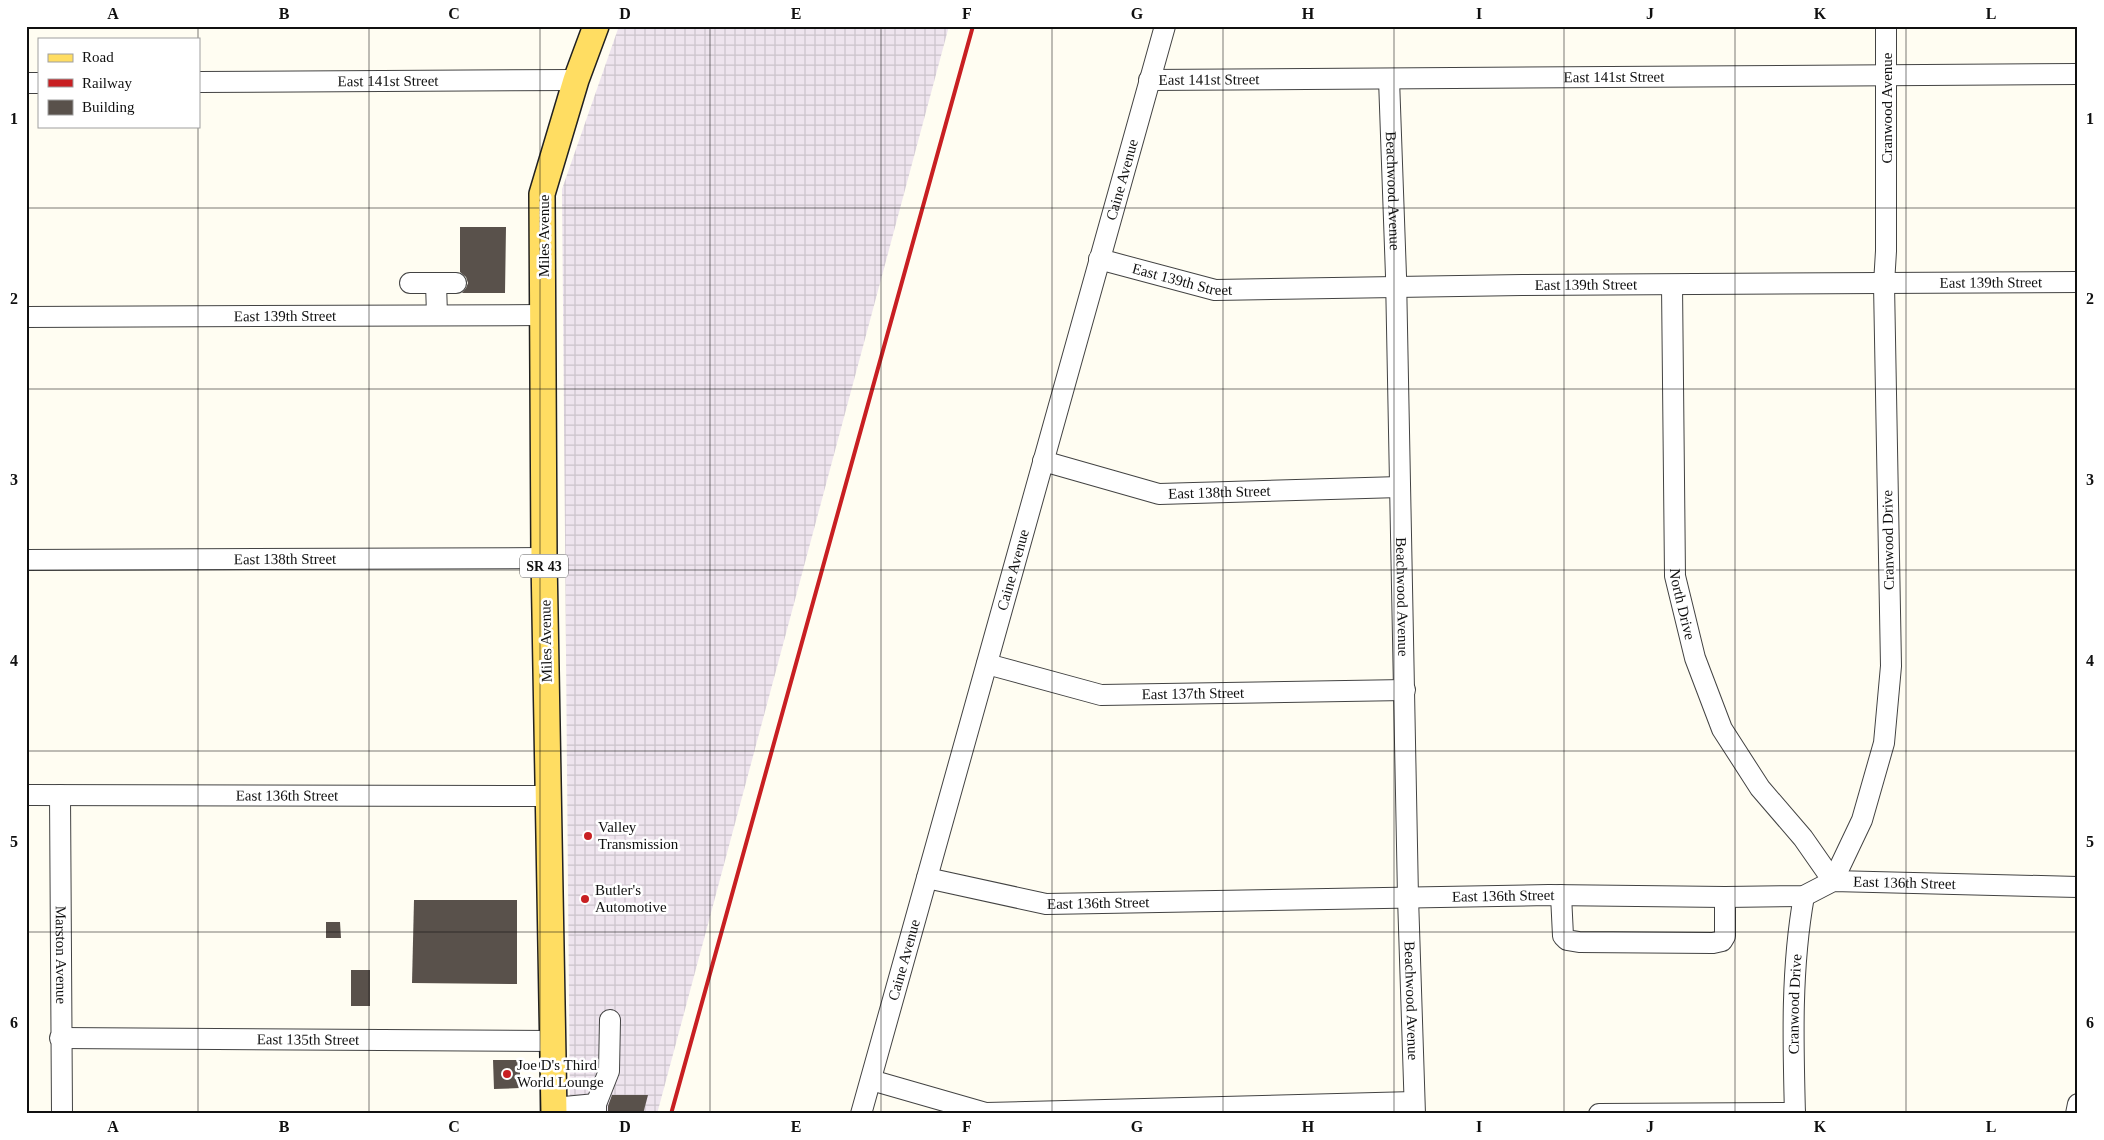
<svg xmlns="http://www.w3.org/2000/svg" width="2104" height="1140" font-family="Georgia,serif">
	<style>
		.industrial { fill: url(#industrial-grid) }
		.building { fill: #59514b }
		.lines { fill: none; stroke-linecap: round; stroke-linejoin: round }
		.minor-casing { stroke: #434343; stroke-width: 22 }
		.major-casing { stroke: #212121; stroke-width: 28 }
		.minor { stroke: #fff; stroke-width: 20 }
		.major { stroke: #ffdd62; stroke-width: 25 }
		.rail { stroke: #c81f22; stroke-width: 4 }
		.grid { fill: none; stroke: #101010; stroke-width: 1; stroke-opacity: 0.55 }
		.poi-dot { fill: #c81f22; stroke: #fff; stroke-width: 2 }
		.labels { text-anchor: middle; stroke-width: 5; stroke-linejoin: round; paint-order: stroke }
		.shield { fill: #fff; stroke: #585858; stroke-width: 1 }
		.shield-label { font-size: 14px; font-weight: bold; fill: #101010 }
		.street-label { font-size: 15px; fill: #101010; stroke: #fff }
		.poi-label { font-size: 15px; fill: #101010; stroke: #fff; text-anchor: start }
		.neatline { fill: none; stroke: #101010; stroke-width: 2 }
		.grid-label { font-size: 16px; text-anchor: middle; font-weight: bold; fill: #101010 }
	</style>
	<defs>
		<pattern id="industrial-grid" width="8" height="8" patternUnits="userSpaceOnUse" patternTransform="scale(1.25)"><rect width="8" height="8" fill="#eee4ee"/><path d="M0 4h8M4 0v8" fill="none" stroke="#cbc3cb"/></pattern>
	</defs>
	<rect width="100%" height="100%" fill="#fffdf2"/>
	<path class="industrial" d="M619 26H949L657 1114H570L562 189Z"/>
	<g class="building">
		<path d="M460 227H506L505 293H462L466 288 468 283 466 277 460 272Z"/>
		<path d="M414 900H517V984L412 983Z"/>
		<path d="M326 922H340L341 938H326Z"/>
		<rect x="351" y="970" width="19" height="36"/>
		<path d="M493 1060H520V1088L494 1089Z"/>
		<path d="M612 1095H648L643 1114H608V1106Z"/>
	</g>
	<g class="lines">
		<defs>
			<g id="minor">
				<path id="s1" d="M1389 79 1396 276 1408 897 1415 1114"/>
				<path id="s2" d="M1149 80 2078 74"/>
				<path id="s3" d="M199 82 576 80"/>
				<path d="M26 83H39"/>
				<path id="s4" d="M1099 259 1215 290 1522 285 2078 282"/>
				<path d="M410 283H436L437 315"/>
				<path d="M436 283H456"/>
				<path id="s5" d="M1672 285 1675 576 1695 658 1722 729 1760 788 1803 838 1833 881"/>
				<path id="s6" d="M26 317 544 315"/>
				<path id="s7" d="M1043 461 1159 494 1400 487"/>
				<path id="s8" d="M26 560 544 558"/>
				<path id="s9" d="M987 664 1101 695 1405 690"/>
				<path id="s10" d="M26 795 549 796"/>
				<path id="s11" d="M60 795 62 1114"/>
				<path id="s12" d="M927 878 1046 904 1549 895 1725 897 1804 896 1833 881 2078 887"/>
				<path d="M1833 881 1862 820 1884 743 1891 666 1884 284 1886 251V26"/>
				<path d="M1561 895 1563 936 1567 940 1579 942 1713 943 1722 941 1725 936V897"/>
				<path id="s13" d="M60 1038 554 1041"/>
				<path d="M871 1080 986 1113 1414 1102"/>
				<path d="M596 1104 609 1071 610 1020"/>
				<path d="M554 1108 596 1104V1114"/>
				<path id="s14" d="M861 1114 1165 26"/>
				<path d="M1599 1114 1795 1113"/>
				<path id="s15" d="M1795 1114C1793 1041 1791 968 1804 896"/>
				<path d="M2076 1114 2078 1104"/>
			</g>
			<path id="major" d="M554 1114 544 558 542 194 576 80 596 26"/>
		</defs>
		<use href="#minor" class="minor-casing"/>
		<use href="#major" class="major-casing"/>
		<use href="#minor" class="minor"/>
		<use href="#major" class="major"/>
		<path class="rail" d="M671 1114 973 26"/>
	</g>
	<path class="grid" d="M198 26V39M369 26V1114M540 26V1114M710 26V1114M881 26V1114M1052 26V1114M1223 26V1114M1394 26V1114M1564 26V1114M1735 26V1114M1906 26V1114M198 126V1114M26 208H2078M26 389H2078M26 570H2078M26 751H2078M26 932H2078"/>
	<g class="poi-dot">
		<circle cx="588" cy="836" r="5"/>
		<circle cx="585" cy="899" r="5"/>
		<circle cx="507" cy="1074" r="5"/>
	</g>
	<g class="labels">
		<rect class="shield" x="520" y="554.5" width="48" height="23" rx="4"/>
		<g class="shield-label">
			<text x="544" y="571">SR 43</text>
		</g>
		<g class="street-label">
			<text dy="5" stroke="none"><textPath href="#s2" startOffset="465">East 141st Street</textPath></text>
			<text dy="5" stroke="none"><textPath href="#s2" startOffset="60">East 141st Street</textPath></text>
			<text dy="5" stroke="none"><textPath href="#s3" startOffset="189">East 141st Street</textPath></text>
			<text transform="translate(1887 108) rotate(-90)" y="5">Cranwood Avenue</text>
			<text dy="5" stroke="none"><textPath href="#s14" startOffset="970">Caine Avenue</textPath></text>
			<text dy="5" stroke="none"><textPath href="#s1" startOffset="112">Beachwood Avenue</textPath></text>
			<text transform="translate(544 236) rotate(-90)" y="5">Miles Avenue</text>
			<text dy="5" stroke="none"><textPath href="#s4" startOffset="86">East 139th Street</textPath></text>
			<text dy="5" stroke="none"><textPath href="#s4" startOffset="896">East 139th Street</textPath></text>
			<text dy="5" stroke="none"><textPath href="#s4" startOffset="491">East 139th Street</textPath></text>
			<text dy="5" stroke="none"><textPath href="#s6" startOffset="259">East 139th Street</textPath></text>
			<text dy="5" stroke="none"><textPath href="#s7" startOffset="181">East 138th Street</textPath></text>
			<text transform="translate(1888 540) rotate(-91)" y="5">Cranwood Drive</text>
			<text dy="5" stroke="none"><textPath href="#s8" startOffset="259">East 138th Street</textPath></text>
			<text dy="5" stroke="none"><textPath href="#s14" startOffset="565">Caine Avenue</textPath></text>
			<text dy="5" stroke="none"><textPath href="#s1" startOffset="518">Beachwood Avenue</textPath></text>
			<text dy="5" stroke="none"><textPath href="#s5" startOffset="320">North Drive</textPath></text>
			<text transform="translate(546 641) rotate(-91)" y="5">Miles Avenue</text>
			<text dy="5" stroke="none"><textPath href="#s9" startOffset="210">East 137th Street</textPath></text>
			<text dy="5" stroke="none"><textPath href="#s10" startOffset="261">East 136th Street</textPath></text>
			<text dy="5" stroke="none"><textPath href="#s12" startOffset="984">East 136th Street</textPath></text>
			<text dy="5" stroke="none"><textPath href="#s12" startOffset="579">East 136th Street</textPath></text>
			<text dy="5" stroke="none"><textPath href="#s12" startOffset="174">East 136th Street</textPath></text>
			<text dy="5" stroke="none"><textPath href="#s11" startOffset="160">Marston Avenue</textPath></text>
			<text dy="5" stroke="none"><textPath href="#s14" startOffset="160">Caine Avenue</textPath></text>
			<text dy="5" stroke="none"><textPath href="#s1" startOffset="922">Beachwood Avenue</textPath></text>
			<text dy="5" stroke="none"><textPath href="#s15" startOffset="110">Cranwood Drive</textPath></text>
			<text dy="5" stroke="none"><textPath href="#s13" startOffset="248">East 135th Street</textPath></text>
		</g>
		<g class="poi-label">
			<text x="598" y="832">Valley<tspan x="598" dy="17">Transmission</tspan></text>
			<text x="595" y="895">Butler's<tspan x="595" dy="17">Automotive</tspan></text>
			<text x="517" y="1070">Joe D's Third<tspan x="517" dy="17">World Lounge</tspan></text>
		</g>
	</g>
	<rect width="2104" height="1140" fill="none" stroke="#ffffff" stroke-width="55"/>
	<rect x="38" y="38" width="162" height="90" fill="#ffffff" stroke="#9f9f9f"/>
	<rect x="48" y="54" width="25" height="8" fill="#ffdd62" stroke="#9f9f9f"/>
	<text x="82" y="62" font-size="15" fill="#101010">Road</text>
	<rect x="48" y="79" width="25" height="8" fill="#c81f22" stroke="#9f9f9f"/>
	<text x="82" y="88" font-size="15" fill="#101010">Railway</text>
	<rect x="48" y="100" width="25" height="15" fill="#59514b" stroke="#9f9f9f"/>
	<text x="82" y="112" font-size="15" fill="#101010">Building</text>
	<rect x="28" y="28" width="2048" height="1084" class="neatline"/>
	<g class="grid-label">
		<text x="113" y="19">A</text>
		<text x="284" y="19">B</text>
		<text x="454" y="19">C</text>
		<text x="625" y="19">D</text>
		<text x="796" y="19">E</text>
		<text x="967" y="19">F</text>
		<text x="1137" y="19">G</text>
		<text x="1308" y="19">H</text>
		<text x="1479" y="19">I</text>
		<text x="1650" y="19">J</text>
		<text x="1820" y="19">K</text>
		<text x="1991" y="19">L</text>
		<text x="14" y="124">1</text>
		<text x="2090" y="124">1</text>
		<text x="14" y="304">2</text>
		<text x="2090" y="304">2</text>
		<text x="14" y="485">3</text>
		<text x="2090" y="485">3</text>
		<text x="14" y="666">4</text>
		<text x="2090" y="666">4</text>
		<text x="14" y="847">5</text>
		<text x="2090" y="847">5</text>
		<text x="14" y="1028">6</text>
		<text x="2090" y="1028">6</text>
		<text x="113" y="1132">A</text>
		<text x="284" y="1132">B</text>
		<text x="454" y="1132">C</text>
		<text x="625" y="1132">D</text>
		<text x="796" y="1132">E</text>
		<text x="967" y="1132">F</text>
		<text x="1137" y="1132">G</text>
		<text x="1308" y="1132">H</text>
		<text x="1479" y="1132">I</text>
		<text x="1650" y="1132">J</text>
		<text x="1820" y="1132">K</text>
		<text x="1991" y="1132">L</text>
	</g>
</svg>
